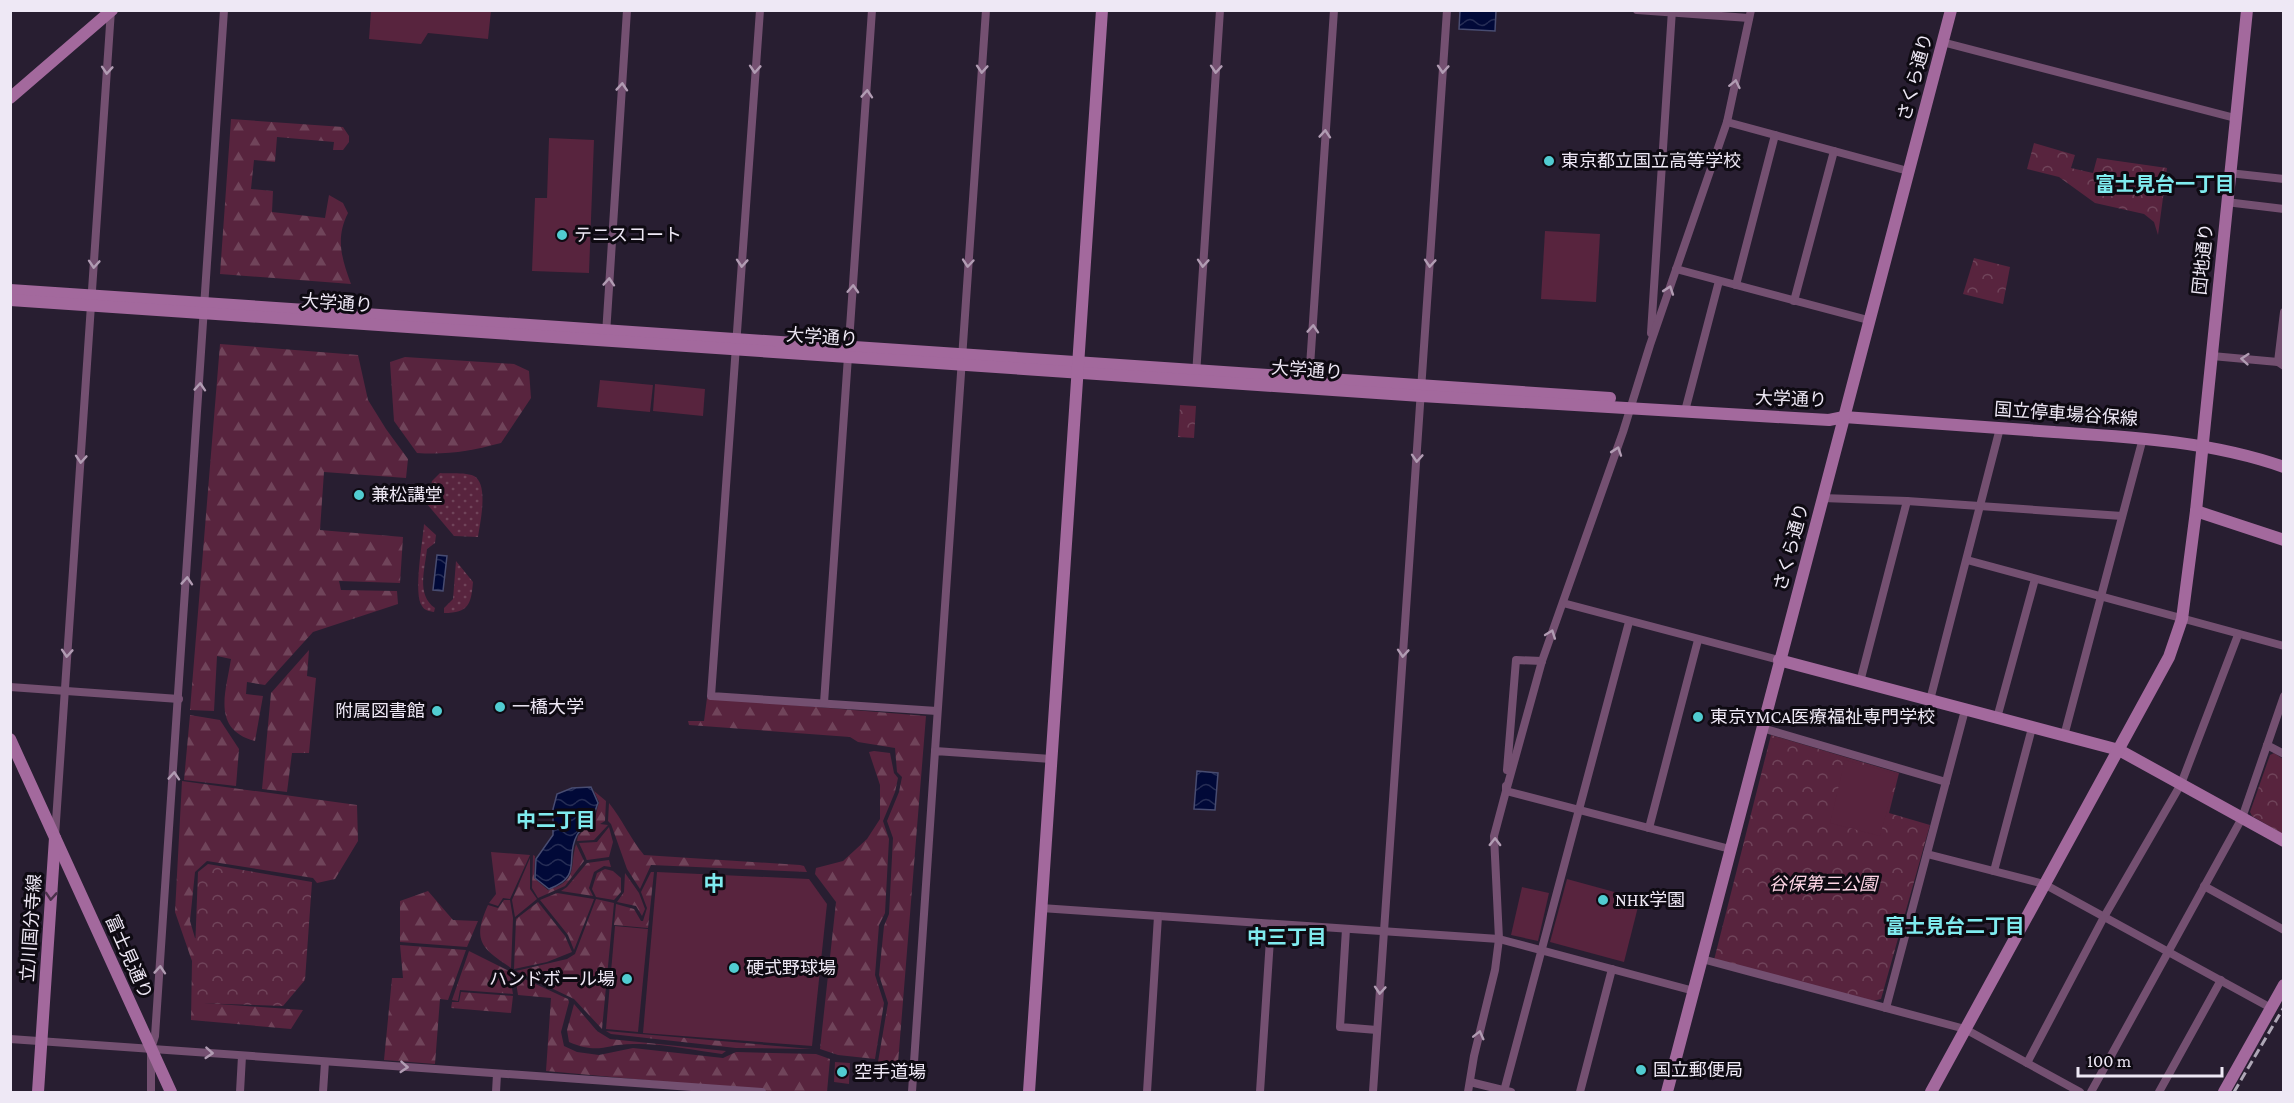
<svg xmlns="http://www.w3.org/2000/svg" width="2294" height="1103" font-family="'Crimson Pro','Noto Sans JP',serif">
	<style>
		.grass { fill: url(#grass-dots) }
		.forest { fill: url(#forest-firs) }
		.park { fill: url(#park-crowns) }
		.pitch { fill: #58243e }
		.water { fill: url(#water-waves); stroke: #484c71; stroke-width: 1.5 }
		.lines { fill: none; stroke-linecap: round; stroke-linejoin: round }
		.street { stroke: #745071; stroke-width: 8 }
		.secondary { stroke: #a3699d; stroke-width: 12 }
		.rail { stroke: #aea7b6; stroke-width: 3; stroke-dasharray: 9 4.5; stroke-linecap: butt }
		.oneway { stroke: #b19cb3 }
		.oneway2 { stroke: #4a304a }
		.poi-dot { fill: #51ccd1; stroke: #0e0a12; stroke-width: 2 }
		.labels { text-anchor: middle; stroke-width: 6; stroke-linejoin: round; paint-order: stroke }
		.street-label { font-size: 18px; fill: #eee8f5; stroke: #0e0a12 }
		.poi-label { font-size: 18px; fill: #eee8f5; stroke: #0e0a12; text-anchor: start }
		.park-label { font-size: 18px; font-style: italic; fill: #fdd5e5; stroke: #0e0a12 }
		.neighbourhood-label { font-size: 20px; font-weight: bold; fill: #7febef; stroke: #0e0a12 }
		.quarter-label { font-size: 21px; font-weight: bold; fill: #7febef; stroke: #0e0a12 }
	</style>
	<defs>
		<pattern id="grass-dots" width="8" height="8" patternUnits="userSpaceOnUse" patternTransform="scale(1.5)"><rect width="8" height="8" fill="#58243e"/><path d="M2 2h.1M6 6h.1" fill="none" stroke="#70445a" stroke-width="1.8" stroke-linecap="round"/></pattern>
		<pattern id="forest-firs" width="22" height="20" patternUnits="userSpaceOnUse" patternTransform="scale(1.5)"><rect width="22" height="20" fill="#58243e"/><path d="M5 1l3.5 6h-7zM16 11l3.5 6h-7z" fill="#70445a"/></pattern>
		<pattern id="park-crowns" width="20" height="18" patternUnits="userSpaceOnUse" patternTransform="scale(1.5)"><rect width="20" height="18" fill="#58243e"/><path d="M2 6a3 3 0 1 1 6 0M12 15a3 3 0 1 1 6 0" fill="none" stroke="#70445a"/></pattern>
		<pattern id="water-waves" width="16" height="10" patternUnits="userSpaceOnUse" patternTransform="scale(1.5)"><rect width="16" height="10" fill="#010938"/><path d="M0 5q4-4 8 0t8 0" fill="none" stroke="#262d55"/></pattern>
	</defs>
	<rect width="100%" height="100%" fill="#281e31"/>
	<g class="grass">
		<path d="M440 473C449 474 465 472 474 476 489 484 480 523 478 537L454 536 427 504 432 481Z"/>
		<path d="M424 524 436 535 435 543 427 549C425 569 416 595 435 608L434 612C429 611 425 611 422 606 413 594 423 540 424 524Z"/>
		<path d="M456 561 473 582C471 604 469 613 444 613V608L453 599Z"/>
	</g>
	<g class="forest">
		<path d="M231 119 343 127 349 136V142L343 150H333L334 142 277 137 275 162 254 160 251 189 273 191 272 212 325 218 329 195 343 203 348 213C335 239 342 259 351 284L220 274Z"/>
		<path d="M220 344 358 355 368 400 386 429 408 459 406 478 324 472 320 530 403 537 400 583 339 581 341 590 397 591 398 604 313 632 265 685 247 682 246 694 263 696 255 741C211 729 226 692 231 659L217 656 214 711 190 710Z"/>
		<path d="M405 357 514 364 529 371 531 398 501 443C471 451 448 455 417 453L394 421 390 362Z"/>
		<path d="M309 650 307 676 316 678 309 753H292L287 792 262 789 271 693Z"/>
		<path d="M707 698 926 716 898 1063 878 1062 888 1003 879 975 884 926 889 914 893 838 887 821 899 792 902 777 897 772 895 748 858 742 850 737 689 725 688 721H704Z"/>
		<path d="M190 715 220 720 239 749 236 786 184 780Z"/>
		<path d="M874 751 890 753 894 773 898 778 895 792 883 821 889 839 885 913 879 925 875 975 884 1003 875 1059 838 1055 820 1049 836 902 815 874 816 868 843 861 867 839 880 819V785L869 752Z"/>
		<path d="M182 781 357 805 358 841 335 879 317 883 313 878 207 861 195 872 190 921 195 938 203 941 204 1003 303 1010 291 1029 191 1020 192 961 175 912Z"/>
		<path d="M594 791 606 801 605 821 600 824 608 825 594 840 577 841 578 836 595 818 599 802Z"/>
		<path d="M609 803C622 819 630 838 644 855L800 865 804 866 807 872 651 865 640 889 627 869 611 824 608 821Z"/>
		<path d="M609 827 613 842 609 857 587 860 579 843 597 842Z"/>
		<path d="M576 844 584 861 565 886 538 898 532 888 533 855 535 856 534 878 548 890C579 880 569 869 576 844Z"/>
		<path d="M491 852 530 855 510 899 503 898 498 906 489 903 496 894Z"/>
		<path d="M530 858V889L537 899 515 917 512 900Z"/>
		<path d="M609 860 611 867 604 866 594 872 589 888 593 896 561 891 567 887 587 863Z"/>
		<path d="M605 869 613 871 621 878V892L614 900 596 897 592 889 597 873Z"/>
		<path d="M651 872H654L648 928 614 925 616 904 634 909 641 921H643L647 908 641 892Z"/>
		<path d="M625 873 639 893 645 909 642 916 636 906 617 902 624 892Z"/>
		<path d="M428 891 453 920 478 921 467 947 400 942V901Z"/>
		<path d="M557 893 594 899 574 950 568 935 540 900Z"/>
		<path d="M596 899 614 903 602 1029 574 999 516 971 567 959 575 954Z"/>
		<path d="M504 900H510L513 918 511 968C481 948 472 941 488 905L498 908Z"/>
		<path d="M538 902 565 936 572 952 547 962 514 969 516 919Z"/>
		<path d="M400 945 466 950 448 1000 440 999 435 1064 384 1060 392 978H403Z"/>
		<path d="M469 951 509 971 513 994 460 990 458 1001 452 1000Z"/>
		<path d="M516 975 568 999 569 1002 561 1032 564 1046 577 1052 599 1055 633 1048 723 1058 736 1052 816 1054 830 1059 827 1092H779L546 1071 551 998 518 995 515 976Z"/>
		<path d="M461 992 513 996 511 1013 451 1008 452 1002H459Z"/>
		<path d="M574 1004 597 1031 610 1039 726 1051 722 1054C693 1050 662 1043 633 1044 604 1044 600 1055 569 1042L567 1030Z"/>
		<path d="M606 1031 812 1049 736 1048 611 1034Z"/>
	</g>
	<g class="park">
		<path d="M2034 143 2075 155 2071 168 2093 173 2097 158 2167 168 2158 235 2154 222 2144 214 2095 203 2059 177 2027 169Z"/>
		<path d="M1974 258 2010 267 2003 304 1963 294Z"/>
		<path d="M1180 405 1196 406 1194 438 1178 437Z"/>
		<path d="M1771 735 1899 773 1889 813 1930 825 1881 999 1873 1001 1714 960Z"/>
		<path d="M2274 753 2283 759V834L2252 816 2250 812 2270 755Z"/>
		<path d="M208 864 312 882 305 980 283 1006 193 1003 198 872Z"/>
	</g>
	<g class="pitch">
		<path d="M371 11H491L488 39 428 33 421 44 369 39Z"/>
		<path d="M549 138 594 140 589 273 532 271 535 198H547Z"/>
		<path d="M1545 231 1600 234 1596 302 1541 299Z"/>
		<path d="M600 380 653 385 650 412 597 407Z"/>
		<path d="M655 384 705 389 703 416 653 411Z"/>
		<path d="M1845 760 1897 774 1880 836 1830 823Z"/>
		<path d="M657 872 809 879 827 904 812 1046 643 1033Z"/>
		<path d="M1567 879 1640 899 1624 962 1550 942Z"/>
		<path d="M1522 887 1549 893 1538 941 1511 935Z"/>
		<path d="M615 926 648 929 638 1032 606 1029Z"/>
		<path d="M835 1062 850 1063 849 1084 834 1082Z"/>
	</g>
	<g class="water">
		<path d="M1460 11H1496L1495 31 1459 29Z"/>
		<path d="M437 555 447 556 443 591 433 590Z"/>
		<path d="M1197 771 1218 773 1215 810 1194 809Z"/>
		<path d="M591 787 598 803C596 807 595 813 593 817 589 824 581 828 577 835 564 859 584 876 549 889L535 878 536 859 553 835V809L557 794 572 788Z"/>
	</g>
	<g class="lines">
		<g class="street">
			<path d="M760 10 711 696 937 711"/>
			<path d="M1637 10 1749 18"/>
			<path d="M1942 42 2235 118"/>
			<path d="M1727 122 1908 171"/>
			<path d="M2229 173 2284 179"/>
			<path d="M2226 202 2284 209"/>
			<path d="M1676 269 1868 320"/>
			<path d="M1736 285 1775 135"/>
			<path d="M1794 301 1834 151"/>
			<path d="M1651 333 1672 10"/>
			<path d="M606 334 627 10"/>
			<path d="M2212 356 2278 362 2284 366"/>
			<path d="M2278 362 2284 312"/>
			<path d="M1196 375 1220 10"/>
			<path d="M1309 381 1334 10"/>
			<path d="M1685 411 1719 281"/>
			<path d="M1822 498 1907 501 2122 516"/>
			<path d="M1967 560 2284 646"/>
			<path d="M1563 603 1779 660"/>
			<path d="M1860 682 1907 501"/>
			<path d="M10 687 179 699"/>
			<path d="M1930 700 2000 428"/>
			<path d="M824 703 872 10"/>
			<path d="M1997 718 2035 579"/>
			<path d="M1762 728 1946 782"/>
			<path d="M2064 736 2143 438"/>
			<path d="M2267 745 2284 754"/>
			<path d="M935 751 986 10"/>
			<path d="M1507 770 1516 660 1542 661"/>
			<path d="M1506 786V791L1730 849"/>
			<path d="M1649 828 1698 640"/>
			<path d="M55 836 111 10"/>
			<path d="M1927 854 2044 884 2271 1008"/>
			<path d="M1994 871 2032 728"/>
			<path d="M2204 886 2284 930"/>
			<path d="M1041 908 1499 939 1694 991"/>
			<path d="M1346 929 1340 1027 1377 1030"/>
			<path d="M1702 959 1965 1029 2080 1092"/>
			<path d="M1886 1008 1965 710"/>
			<path d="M10 1039 762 1092"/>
			<path d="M2027 1063 2104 917 2181 784 2238 635"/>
			<path d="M1470 1082 1511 1092"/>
			<path d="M1504 1091 1629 622"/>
			<path d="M151 1092V1049L155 1036 224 10"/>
			<path d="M240 1092 242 1056"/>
			<path d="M323 1092 325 1062"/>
			<path d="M496 1092 497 1074"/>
			<path d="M912 1092 935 751 1051 759"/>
			<path d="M1147 1092 1158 916"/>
			<path d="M1260 1092 1271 924"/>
			<path d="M1373 1092 1447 10"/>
			<path d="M1468 1092 1474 1056 1495 970 1499 939 1494 836 1506 791 1542 661 1623 432 1650 345 1727 122 1751 10"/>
			<path d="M1580 1092 1612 969"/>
			<path d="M2091 1092 2242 818 2284 696"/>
			<path d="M2159 1092 2221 980"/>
		</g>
		<g class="secondary">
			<path d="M10 98 112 10"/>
			<path d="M10 290 1610 398"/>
			<path d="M10 300 1421 396 1829 420 1844 417C1914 422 1984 427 2054 432 2131 437 2210 441 2284 467"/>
			<path d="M2196 511 2284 540"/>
			<path d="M1779 660 2119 750 2284 841"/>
			<path d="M10 739 171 1092"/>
			<path d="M38 1092 55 838"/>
			<path d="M1029 1092 1102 10"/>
			<path d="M1667 1092 1951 10"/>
			<path d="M1931 1092 2169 657 2182 619 2196 511 2247 10"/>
			<path d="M2224 1092 2284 985"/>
		</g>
		<path class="rail" d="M2234 1092 2284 1007"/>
	</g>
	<defs><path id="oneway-chevron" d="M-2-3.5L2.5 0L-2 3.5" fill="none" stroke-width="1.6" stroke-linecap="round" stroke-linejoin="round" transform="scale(1.5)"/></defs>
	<g class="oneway">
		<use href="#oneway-chevron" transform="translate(755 69) rotate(94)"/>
		<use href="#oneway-chevron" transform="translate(982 69) rotate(94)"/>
		<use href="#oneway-chevron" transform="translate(1216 69) rotate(94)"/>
		<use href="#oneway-chevron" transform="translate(1443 69) rotate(94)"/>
		<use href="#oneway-chevron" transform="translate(107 70) rotate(94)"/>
		<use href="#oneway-chevron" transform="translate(1735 84) rotate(-78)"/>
		<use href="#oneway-chevron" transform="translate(622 87) rotate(-86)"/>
		<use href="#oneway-chevron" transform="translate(867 94) rotate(-86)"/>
		<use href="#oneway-chevron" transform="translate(1325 134) rotate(-86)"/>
		<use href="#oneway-chevron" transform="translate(742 263) rotate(94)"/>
		<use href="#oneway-chevron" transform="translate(968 263) rotate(95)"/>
		<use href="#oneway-chevron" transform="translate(1203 263) rotate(94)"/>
		<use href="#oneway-chevron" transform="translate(1430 263) rotate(94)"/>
		<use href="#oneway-chevron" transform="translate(94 264) rotate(94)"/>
		<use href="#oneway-chevron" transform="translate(609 282) rotate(-86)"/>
		<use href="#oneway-chevron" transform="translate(853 289) rotate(-87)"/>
		<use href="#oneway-chevron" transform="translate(1669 290) rotate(-71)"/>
		<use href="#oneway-chevron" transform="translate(1313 329) rotate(-86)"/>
		<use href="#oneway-chevron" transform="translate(2245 359) rotate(-175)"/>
		<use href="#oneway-chevron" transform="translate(200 387) rotate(-86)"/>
		<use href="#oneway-chevron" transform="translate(1617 451) rotate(-71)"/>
		<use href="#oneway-chevron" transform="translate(1417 458) rotate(94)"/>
		<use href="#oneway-chevron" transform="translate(81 459) rotate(94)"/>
		<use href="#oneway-chevron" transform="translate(187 581) rotate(-86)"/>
		<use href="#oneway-chevron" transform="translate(1551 634) rotate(-70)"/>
		<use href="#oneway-chevron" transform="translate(67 653) rotate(94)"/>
		<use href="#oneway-chevron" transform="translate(1403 653) rotate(94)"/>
		<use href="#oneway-chevron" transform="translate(174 776) rotate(-86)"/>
		<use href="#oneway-chevron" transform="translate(1495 842) rotate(-89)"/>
		<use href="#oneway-chevron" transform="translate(160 970) rotate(-86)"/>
		<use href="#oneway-chevron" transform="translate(1380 990) rotate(94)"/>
		<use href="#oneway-chevron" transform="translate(1479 1035) rotate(-76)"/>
		<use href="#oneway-chevron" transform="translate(209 1053) rotate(4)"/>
		<use href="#oneway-chevron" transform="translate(404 1067) rotate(4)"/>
	</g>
	<use class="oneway2" href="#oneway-chevron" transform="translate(51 896) rotate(94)"/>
	<g class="poi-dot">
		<circle cx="1549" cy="161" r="6"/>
		<circle cx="562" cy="235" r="6"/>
		<circle cx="359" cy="495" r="6"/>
		<circle cx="500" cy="707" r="6"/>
		<circle cx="437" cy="711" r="6"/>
		<circle cx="1698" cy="717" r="6"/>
		<circle cx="1603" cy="900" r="6"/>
		<circle cx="734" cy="968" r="6"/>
		<circle cx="627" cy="979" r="6"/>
		<circle cx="1641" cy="1070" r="6"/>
		<circle cx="842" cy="1072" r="6"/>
	</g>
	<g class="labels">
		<g class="street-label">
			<text transform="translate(1915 77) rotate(-75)" y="6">さくら通り</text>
			<text transform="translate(2203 259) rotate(-84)" y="6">団地通り</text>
			<text transform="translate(337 303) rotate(4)" y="6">大学通り</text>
			<text transform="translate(822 337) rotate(4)" y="6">大学通り</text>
			<text transform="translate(1307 370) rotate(4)" y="6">大学通り</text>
			<text transform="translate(1791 399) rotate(2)" y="6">大学通り</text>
			<text transform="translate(2066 414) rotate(4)" y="6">国立停車場谷保線</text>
			<text transform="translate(1791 547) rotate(-75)" y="6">さくら通り</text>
			<text transform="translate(31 928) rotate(-86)" y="6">立川国分寺線</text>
			<text transform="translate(129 957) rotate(66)" y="6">富士見通り</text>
		</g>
		<g class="poi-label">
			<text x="1561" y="167">東京都立国立高等学校</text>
			<text x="574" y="241">テニスコート</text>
			<text x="371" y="501">兼松講堂</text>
			<text x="512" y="713">一橋大学</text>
			<text x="425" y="717" text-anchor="end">附属図書館</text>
			<text x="1710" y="723">東京YMCA医療福祉専門学校</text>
			<text x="1615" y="906">NHK学園</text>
			<text x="746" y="974">硬式野球場</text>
			<text x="615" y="985" text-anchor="end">ハンドボール場</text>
			<text x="1653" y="1076">国立郵便局</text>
			<text x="854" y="1078">空手道場</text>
		</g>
		<g class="park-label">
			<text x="1823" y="890">谷保第三公園</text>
		</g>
		<g class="neighbourhood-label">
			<text x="2165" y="191">富士見台一丁目</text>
			<text x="556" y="827">中二丁目</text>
			<text x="1955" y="933">富士見台二丁目</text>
			<text x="1287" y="944">中三丁目</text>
		</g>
		<g class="quarter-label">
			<text x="714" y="891">中</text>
		</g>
	</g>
	<rect width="2294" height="1103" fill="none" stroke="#eee8f5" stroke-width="24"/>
	<path d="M2078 1067v9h144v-9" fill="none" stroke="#eee8f5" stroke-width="3"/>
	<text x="2087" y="1067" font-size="18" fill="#eee8f5" stroke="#0e0a12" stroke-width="4.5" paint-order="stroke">100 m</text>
</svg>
